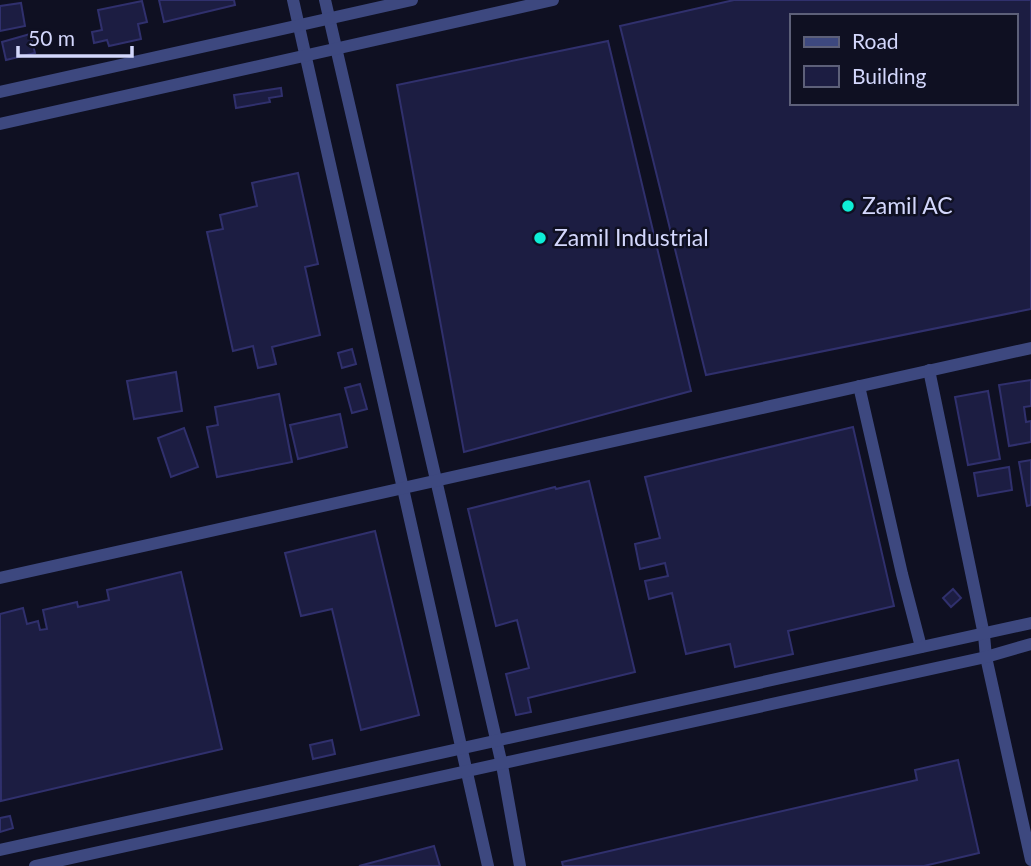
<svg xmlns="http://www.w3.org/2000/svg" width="1031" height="866" font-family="Lato,sans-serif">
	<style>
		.building { fill: #1c1d42; stroke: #30306d; stroke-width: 2; fill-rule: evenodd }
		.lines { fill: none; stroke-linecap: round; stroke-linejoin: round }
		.minor { stroke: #3d487f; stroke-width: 12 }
		.poi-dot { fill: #0eeed6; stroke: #0f1022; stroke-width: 2.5 }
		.labels { text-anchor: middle; stroke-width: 5; stroke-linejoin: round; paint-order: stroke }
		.poi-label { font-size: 23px; fill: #d3d7fc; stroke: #0f1022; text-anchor: start }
	</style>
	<rect width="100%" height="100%" fill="#0f1022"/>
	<g class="building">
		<path d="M159 0H234L235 5 164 22Z"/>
		<path d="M734 0H1031V309L706 375 620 26ZM791 16H1015V103H791Z"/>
		<path d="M142 1 147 22 138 24 141 39 109 46 107 40 94 43 92 32 102 30 98 10Z"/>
		<path d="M21 3 25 26 0 31V6Z"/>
		<path d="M30 34 35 53 6 60 2 42Z"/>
		<path d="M608 41 691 391 464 452 397 85Z"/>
		<path d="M281 88 282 96 269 98 270 102 236 108 234 95Z"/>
		<path d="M298 173 318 264 305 267 320 335 272 347 276 364 258 368 253 346 233 351 207 232 223 229 220 215 257 206 252 183Z"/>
		<path d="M352 349 356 364 342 368 338 353Z"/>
		<path d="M176 372 182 411 134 419 127 381Z"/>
		<path d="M1031 380V406L1024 407 1026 422 1031 421V442L1009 446 999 385Z"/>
		<path d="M360 384 367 409 352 413 345 388Z"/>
		<path d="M988 391 1000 459 968 465 955 397Z"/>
		<path d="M279 394 292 462 217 477 207 427 218 425 215 407Z"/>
		<path d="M340 414 347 447 298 459 290 425Z"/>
		<path d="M853 427 894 606 788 631 793 654 735 667 730 644 686 654 672 593 649 599 645 581 668 576 665 563 640 569 635 544 660 538 645 477Z"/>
		<path d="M184 428 198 467 171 477 158 438Z"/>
		<path d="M1031 460V505L1027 506 1019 462Z"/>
		<path d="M1009 467 1012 490 978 496 974 473Z"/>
		<path d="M589 481 635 672 528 698 531 712 516 715 506 674 529 668 517 620 496 626 468 509 555 487 556 489Z"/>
		<path d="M375 531 419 715 361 730 332 609 301 616 285 553Z"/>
		<path d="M181 572 222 749 1 801 0 614 23 608 27 624 38 621 40 630 47 629 43 610 77 602 78 607 109 600 107 590Z"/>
		<path d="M953 589 961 598 951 607 943 598Z"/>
		<path d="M332 740 335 754 313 759 310 745Z"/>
		<path d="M958 760 979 853 924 866H563L562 862 917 780 915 770Z"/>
		<path d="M10 816 13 828 0 832V818Z"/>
		<path d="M434 846 440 866H359Z"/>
	</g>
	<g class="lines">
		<g class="minor">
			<path d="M293 0 488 866"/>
			<path d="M325 0 502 765 520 866"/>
			<path d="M0 92 412 0"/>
			<path d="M0 124 553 0"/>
			<path d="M929 370 984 635 986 657 1031 860"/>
			<path d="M859 386 902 574 921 647"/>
			<path d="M0 578 1031 348"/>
			<path d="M0 850 1031 623"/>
			<path d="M35 866 986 657 1031 644"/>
		</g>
	</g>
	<g class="poi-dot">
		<circle cx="848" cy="206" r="7"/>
		<circle cx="540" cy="238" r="7"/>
	</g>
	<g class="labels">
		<g class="poi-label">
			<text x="862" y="214">Zamil AC</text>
			<text x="554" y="246">Zamil Industrial</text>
		</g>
	</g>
	<rect x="790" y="14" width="228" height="91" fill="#0f1022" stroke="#5d6079" stroke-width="2"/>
	<rect x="804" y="37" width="35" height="10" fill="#3d487f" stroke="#5d6079" stroke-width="2"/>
	<text x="852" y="49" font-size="21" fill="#d3d7fc">Road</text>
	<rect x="804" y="66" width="35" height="21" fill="#1c1d42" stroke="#5d6079" stroke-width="2"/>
	<text x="852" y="84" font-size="21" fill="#d3d7fc">Building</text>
	<path d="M18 46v10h114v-10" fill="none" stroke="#d3d7fc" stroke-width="3.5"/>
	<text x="28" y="46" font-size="21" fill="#d3d7fc" stroke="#0f1022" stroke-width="5" paint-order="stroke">50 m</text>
</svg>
